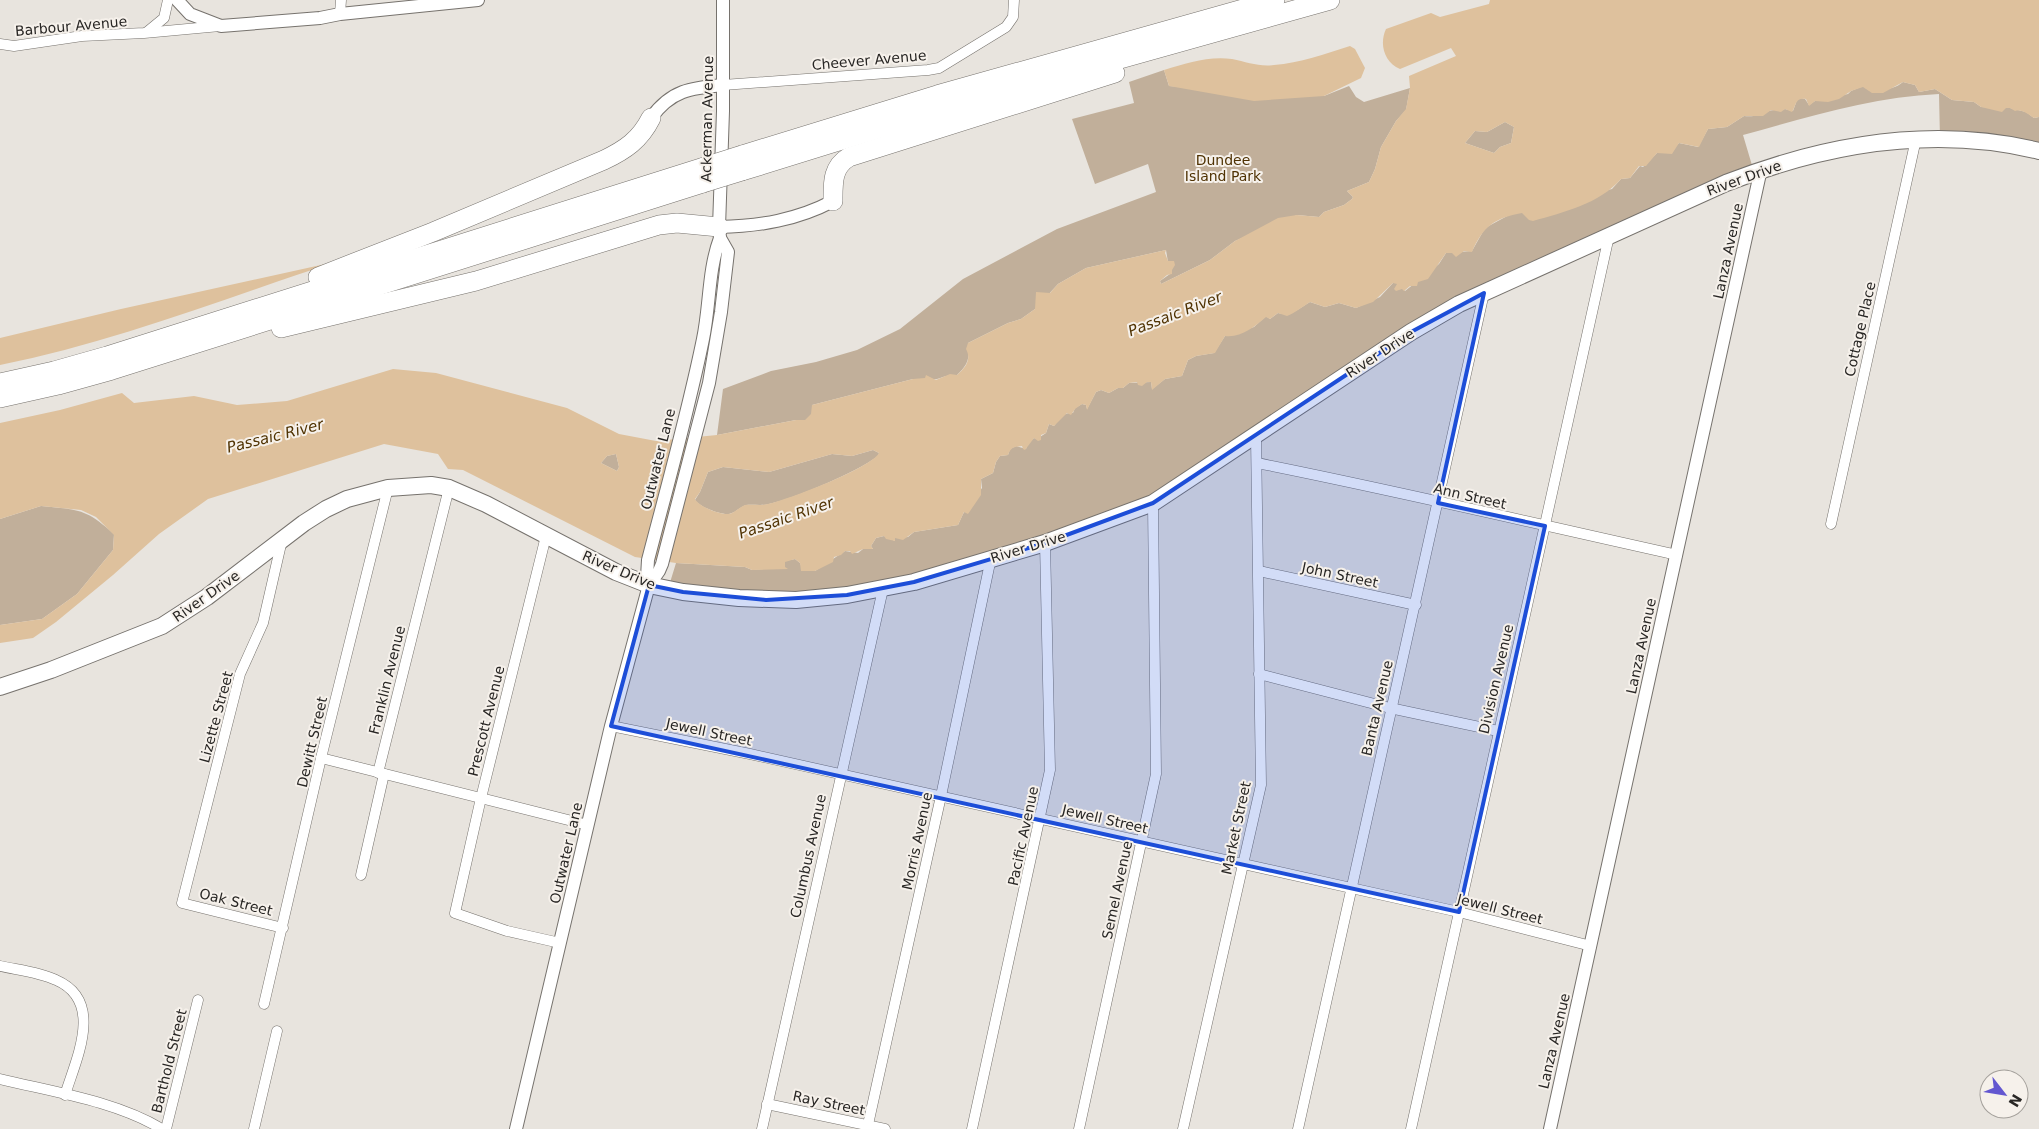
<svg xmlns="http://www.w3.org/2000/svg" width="2039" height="1129" font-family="'DejaVu Sans',sans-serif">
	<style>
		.green { fill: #c1af9a }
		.water { fill: #dec19d; fill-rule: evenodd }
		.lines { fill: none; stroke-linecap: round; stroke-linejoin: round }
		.minor-casing { stroke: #76726d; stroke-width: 11 }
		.tertiary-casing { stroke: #76726d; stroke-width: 14 }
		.primary-casing { stroke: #76726d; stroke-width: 18 }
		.motorway-casing { stroke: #76726d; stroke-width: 20 }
		.minor { stroke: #fff; stroke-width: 10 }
		.tertiary { stroke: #fff; stroke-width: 12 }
		.primary { stroke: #fff; stroke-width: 16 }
		.motorway { stroke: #fff; stroke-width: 19 }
		.motorway-bridge-casing { stroke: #76726d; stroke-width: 20; stroke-linecap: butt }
		.motorway-bridge { stroke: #fff; stroke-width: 19 }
		.marked { fill: #1d4ed8; fill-opacity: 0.2; stroke: #1d4ed8; stroke-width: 4; stroke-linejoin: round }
		.labels { text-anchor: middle; stroke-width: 4; stroke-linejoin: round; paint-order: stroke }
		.street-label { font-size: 14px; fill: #282624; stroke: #f6f1eb }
		.park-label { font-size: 14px; fill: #4f3203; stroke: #f6f1eb }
		.water-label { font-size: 15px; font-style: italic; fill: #503303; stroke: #f6f1eb }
	</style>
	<rect width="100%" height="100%" fill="#e8e4de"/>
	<g class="green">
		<path d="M1164 70 1169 86 1324 96 1349 86 1356 97 1364 102 1410 88 1406 110 1396 121 1381 147 1375 169 1369 182 1347 191 1353 197 1352 199 1344 205 1324 212 1319 217 1297 215 1235 241 1210 260 1161 284 1160 281 1170 274 1166 250 1086 268 1058 284 1035 309 1021 319 1008 323 968 343C970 358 968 365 957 375 946 375 947 376 937 379 934 380 918 379 913 379L812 405V414L806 420H796L717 435 723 389 771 371 816 362 857 350 900 329 963 279 1057 229 1156 192 1148 164 1095 184 1072 119 1134 103 1129 82Z"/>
		<path d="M1903 82 1915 85 1919 92 1935 89 1952 100 1974 102 1981 107 2010 108 2026 112 2034 118 2039 117V153L1940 139 1939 94C1872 97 1808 117 1743 135L1754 172 1484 293 1153 503 847 595 668 589 676 563 745 567 752 570 785 567V561L795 559 800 563 802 568 815 571 845 551 858 553 863 549H873L871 546 876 538 884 536 895 541V538L908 537 914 532 958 525 963 514 982 488 981 479 993 473 996 462 1000 456 1008 455 1010 449 1016 446 1026 449 1028 443 1034 438 1037 439 1046 433 1049 424 1054 426C1060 418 1063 412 1073 413L1075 408 1082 404 1086 405 1087 409 1096 392 1101 390 1109 393 1118 388H1123L1129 383 1151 382 1152 389 1165 379 1182 376 1188 360 1196 356 1214 353 1225 336 1254 327 1266 316 1270 319 1278 313C1292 317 1299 308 1310 302L1325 307 1339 303 1356 308 1380 297 1393 283H1397L1405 291 1439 264 1446 253 1472 251 1485 228 1509 215 1612 189 1621 179 1630 178 1640 166 1643 167 1657 153C1667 153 1672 151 1679 143L1698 147 1708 129 1727 127 1744 116C1754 117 1759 115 1769 111 1773 109 1779 111 1785 109L1793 111 1797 100 1801 98 1805 99 1809 105 1815 101 1848 94 1851 91 1863 86C1874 92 1893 91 1903 82Z"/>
		<path d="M1505 122 1514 127 1511 143 1500 147 1494 153 1465 143 1475 131 1487 132Z"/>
		<path d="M873 450 879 453 878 456C855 473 798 497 769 504 761 506 753 504 746 505 740 507 735 513 729 514 720 515 698 506 695 500L700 492 708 472 723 467 769 472 832 454 852 456Z"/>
		<path d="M616 454 619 467 617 471 601 463 607 456Z"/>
		<path d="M41 506C79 510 85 508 114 534L113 550 77 594 42 619 0 625V519Z"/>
	</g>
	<g class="water">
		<path d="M1490 0H2039V117L2034 118C2027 114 2023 109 2015 111L2010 108H2006L2002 112 1981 107 1974 102 1952 100 1935 89 1919 92 1915 85 1903 82 1883 93H1872L1863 87 1851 91 1839 99 1828 102 1815 101 1809 106 1806 99C1795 97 1796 106 1792 112L1785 109 1781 112 1771 110 1763 116H1744L1727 127 1708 129 1699 147 1679 143 1672 154 1657 153 1646 166H1639L1630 178 1621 179C1599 204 1564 212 1533 221L1529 220 1522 213C1495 218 1483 226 1472 252L1464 251 1456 257 1452 253H1446L1428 279 1418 282 1417 286H1410L1404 291 1402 289 1396 291 1394 289 1397 284 1393 283 1373 302 1356 308 1339 303 1325 307 1310 302C1302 307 1295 313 1287 316L1278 313 1270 319 1266 317C1254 327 1241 338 1225 336L1215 353 1196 356 1188 360 1182 376 1165 379 1152 390 1151 382H1147L1142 386 1138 385 1137 382 1129 383 1123 388H1118L1109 393 1101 390 1096 392 1087 410 1086 405 1082 404 1075 409 1071 415 1067 413 1054 426 1049 424 1046 433 1041 435V440L1038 441 1034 438 1025 450 1023 449 1022 446C1014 447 1011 447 1008 455L1000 456 996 462 993 473 981 479V495L968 514 964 512 958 525 914 532 903 540 895 538V541L886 539 884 536 876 538 871 546 873 549H863L852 554 850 551H845L841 555 834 557 833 562 815 571H801L800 563 795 559 785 562V567L788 569 752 570 745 567 676 563 635 557 463 470 448 469 438 454 384 444 208 499 159 534 113 575 56 622 33 638 0 643V625L42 619 77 594 113 550 114 535 96 517 81 510 41 506 0 519V423L60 410 122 393 134 403 194 396 237 405 287 401 393 369 436 373 567 408 619 434 656 441 717 435 796 420H805L811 414 812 405 913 379 925 378 926 375 936 380 950 374 957 375C965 368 972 360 966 349L968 343 1008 323 1021 319 1035 309 1036 292 1050 293 1058 284 1086 268 1166 250 1165 253 1168 261H1174L1175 265 1172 270V274L1167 275 1160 281 1161 284 1210 260 1235 241 1278 218 1297 215 1319 217 1324 212 1344 205 1352 199 1353 197 1347 191 1369 182 1375 169 1381 147 1396 121 1406 109 1410 88 1409 76 1456 56 1451 48 1400 69C1384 62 1379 44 1386 29L1431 13 1440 17 1489 4ZM1505 122 1514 127 1511 143 1500 147 1494 153 1465 143 1475 131 1487 132ZM873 450 879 453C871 468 787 500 768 504 761 506 752 504 745 505 739 507 734 514 728 514 720 515 698 506 695 499L700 492 708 472 723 467 769 472 832 454 852 456ZM616 454 619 467 617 471 601 463 607 456Z"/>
		<path d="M1350 46 1355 49 1365 68 1361 78 1324 96 1254 101 1169 86 1164 70C1187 63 1208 56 1232 59 1247 62 1259 67 1274 65 1300 63 1325 54 1350 46Z"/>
		<path d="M339 261C228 297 115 342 0 365V338L121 309Z"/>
	</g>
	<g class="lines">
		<defs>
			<g id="minor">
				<path d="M340 14 341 0"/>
				<path d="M147 32 164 18 168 0"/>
				<path d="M0 44 14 46 82 36 144 33 220 26"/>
				<path d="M723 85 928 70 939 68 1006 27 1013 17 1014 0"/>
				<path d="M1257 463C1398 491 1537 524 1677 555"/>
				<path d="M1831 524 1916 139"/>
				<path d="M546 536 481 798 455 913 507 931 560 943"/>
				<path d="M282 540 263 623 240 674 182 903 283 928"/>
				<path d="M1259 571 1416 605"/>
				<path d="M1259 674 1390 708 1498 731"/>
				<path d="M611 726 750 754 1459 912 1591 946"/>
				<path d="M321 758 588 825"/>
				<path d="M378 773 449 488"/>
				<path d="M361 875 384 774"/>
				<path d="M0 966C18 970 39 972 56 980 105 1001 76 1059 65 1095"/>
				<path d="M264 1004 321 758 388 488"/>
				<path d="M0 1079C53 1092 115 1101 162 1129"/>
				<path d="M767 1104 885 1129"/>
				<path d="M166 1129 198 1000"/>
				<path d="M254 1129 277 1031"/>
				<path d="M762 1129 883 589"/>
				<path d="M867 1129 941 796 991 558"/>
				<path d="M972 1129 1050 770 1045 543"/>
				<path d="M1079 1129 1156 774 1153 503"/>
				<path d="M1183 1129 1261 785 1256 437"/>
				<path d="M1298 1129 1484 293"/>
				<path d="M1411 1129 1609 236"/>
			</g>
			<g id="tertiary">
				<path d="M177 0 190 14 221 26 320 18 340 14 478 0"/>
				<path d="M651 118C671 90 691 88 723 85"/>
				<path d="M719 227C760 226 797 220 833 201"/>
				<path d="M649 585 647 577 648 560C667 487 688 413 703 339 710 306 708 270 720 238"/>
				<path d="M516 1129 611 726 649 585 659 571 662 564 709 383 721 312 728 252 720 238 719 227 723 111V0"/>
				<path d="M1550 1129 1761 169"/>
			</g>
			<path id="primary" d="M0 687 51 670 162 626 207 597 304 523 326 509 347 499 388 488 431 485 449 488 486 504 616 572 649 585 683 592 739 598 796 600 847 595 914 582 1045 543 1153 503 1411 332 1459 304 1726 183C1826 144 1933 125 2039 151"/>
			<g id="motorway">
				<path d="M742 155 937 95 1275 0"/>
				<path d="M742 171 942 109 1330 0"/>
				<path d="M833 201C833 183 832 167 849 157L1115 73"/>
				<path d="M318 277 433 232 604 160C625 150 640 140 651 118"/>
				<path d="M281 328 476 281 659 225 677 223 719 227"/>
				<path d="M0 383 54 371 107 356 704 167"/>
				<path d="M0 398 58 385 112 370 703 183"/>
			</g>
		</defs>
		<use href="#minor" class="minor-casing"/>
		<use href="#tertiary" class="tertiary-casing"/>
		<use href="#primary" class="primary-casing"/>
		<use href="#motorway" class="motorway-casing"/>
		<use href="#minor" class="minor"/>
		<use href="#tertiary" class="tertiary"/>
		<use href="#primary" class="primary"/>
		<use href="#motorway" class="motorway"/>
		<defs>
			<g id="motorway-bridge">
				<path d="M704 167 742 155"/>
				<path d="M703 183 742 171"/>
			</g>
		</defs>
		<use href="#motorway-bridge" class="motorway-bridge-casing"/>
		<use href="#motorway-bridge" class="motorway-bridge"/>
	</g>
	<path class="marked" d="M1484 293 1438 503 1545 526 1459 912 611 726 649 585 683 592 766 600 847 595 914 582 1045 543 1153 503 1411 332Z"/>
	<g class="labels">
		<g class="street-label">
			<text transform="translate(71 26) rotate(-5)" y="5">Barbour Avenue</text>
			<text transform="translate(869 60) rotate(-5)" y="5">Cheever Avenue</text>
			<text transform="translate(707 119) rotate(-89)" y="5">Ackerman Avenue</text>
			<text transform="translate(1744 178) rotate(-20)" y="5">River Drive</text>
			<text transform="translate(1728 251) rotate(-78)" y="5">Lanza Avenue</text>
			<text transform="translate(1860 329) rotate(-77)" y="5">Cottage Place</text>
			<text transform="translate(1380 353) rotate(-33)" y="5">River Drive</text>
			<text transform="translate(658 459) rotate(-76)" y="5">Outwater Lane</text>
			<text transform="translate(1470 496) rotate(13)" y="5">Ann Street</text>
			<text transform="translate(1028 547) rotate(-17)" y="5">River Drive</text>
			<text transform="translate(619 570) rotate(23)" y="5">River Drive</text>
			<text transform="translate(1340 575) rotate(12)" y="5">John Street</text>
			<text transform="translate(206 596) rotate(-35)" y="5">River Drive</text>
			<text transform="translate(1641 646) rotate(-78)" y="5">Lanza Avenue</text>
			<text transform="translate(1496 679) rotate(-77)" y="5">Division Avenue</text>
			<text transform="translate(387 680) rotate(-76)" y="5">Franklin Avenue</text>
			<text transform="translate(1377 708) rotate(-77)" y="5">Banta Avenue</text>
			<text transform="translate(216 717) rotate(-75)" y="5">Lizette Street</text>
			<text transform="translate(486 721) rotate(-76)" y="5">Prescott Avenue</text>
			<text transform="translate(709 732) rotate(12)" y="5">Jewell Street</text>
			<text transform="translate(312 742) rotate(-77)" y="5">Dewitt Street</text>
			<text transform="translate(1105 819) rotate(13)" y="5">Jewell Street</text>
			<text transform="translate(1236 828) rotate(-78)" y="5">Market Street</text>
			<text transform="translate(1023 836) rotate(-78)" y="5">Pacific Avenue</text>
			<text transform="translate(917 841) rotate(-78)" y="5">Morris Avenue</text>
			<text transform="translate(566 853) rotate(-77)" y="5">Outwater Lane</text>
			<text transform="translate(808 856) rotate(-78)" y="5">Columbus Avenue</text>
			<text transform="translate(1117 890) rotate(-78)" y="5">Semel Avenue</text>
			<text transform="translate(236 902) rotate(14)" y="5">Oak Street</text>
			<text transform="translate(1500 909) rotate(14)" y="5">Jewell Street</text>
			<text transform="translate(1554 1041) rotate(-77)" y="5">Lanza Avenue</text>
			<text transform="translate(169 1061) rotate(-76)" y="5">Barthold Street</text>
			<text transform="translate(829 1103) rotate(12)" y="5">Ray Street</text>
		</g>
		<g class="park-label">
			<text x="1223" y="165">Dundee<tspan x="1223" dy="16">Island Park</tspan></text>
		</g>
		<g class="water-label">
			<text transform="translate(1175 314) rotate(-21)" y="5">Passaic River</text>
			<text transform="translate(275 436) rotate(-14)" y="5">Passaic River</text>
			<text transform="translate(786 518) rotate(-19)" y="5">Passaic River</text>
		</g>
	</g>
	<g transform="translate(2004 1094) rotate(121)"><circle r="24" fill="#f6f1eb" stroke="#a4a09b"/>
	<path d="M0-4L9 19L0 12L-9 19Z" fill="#6357d0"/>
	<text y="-8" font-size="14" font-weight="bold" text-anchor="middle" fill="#282624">N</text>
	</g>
</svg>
